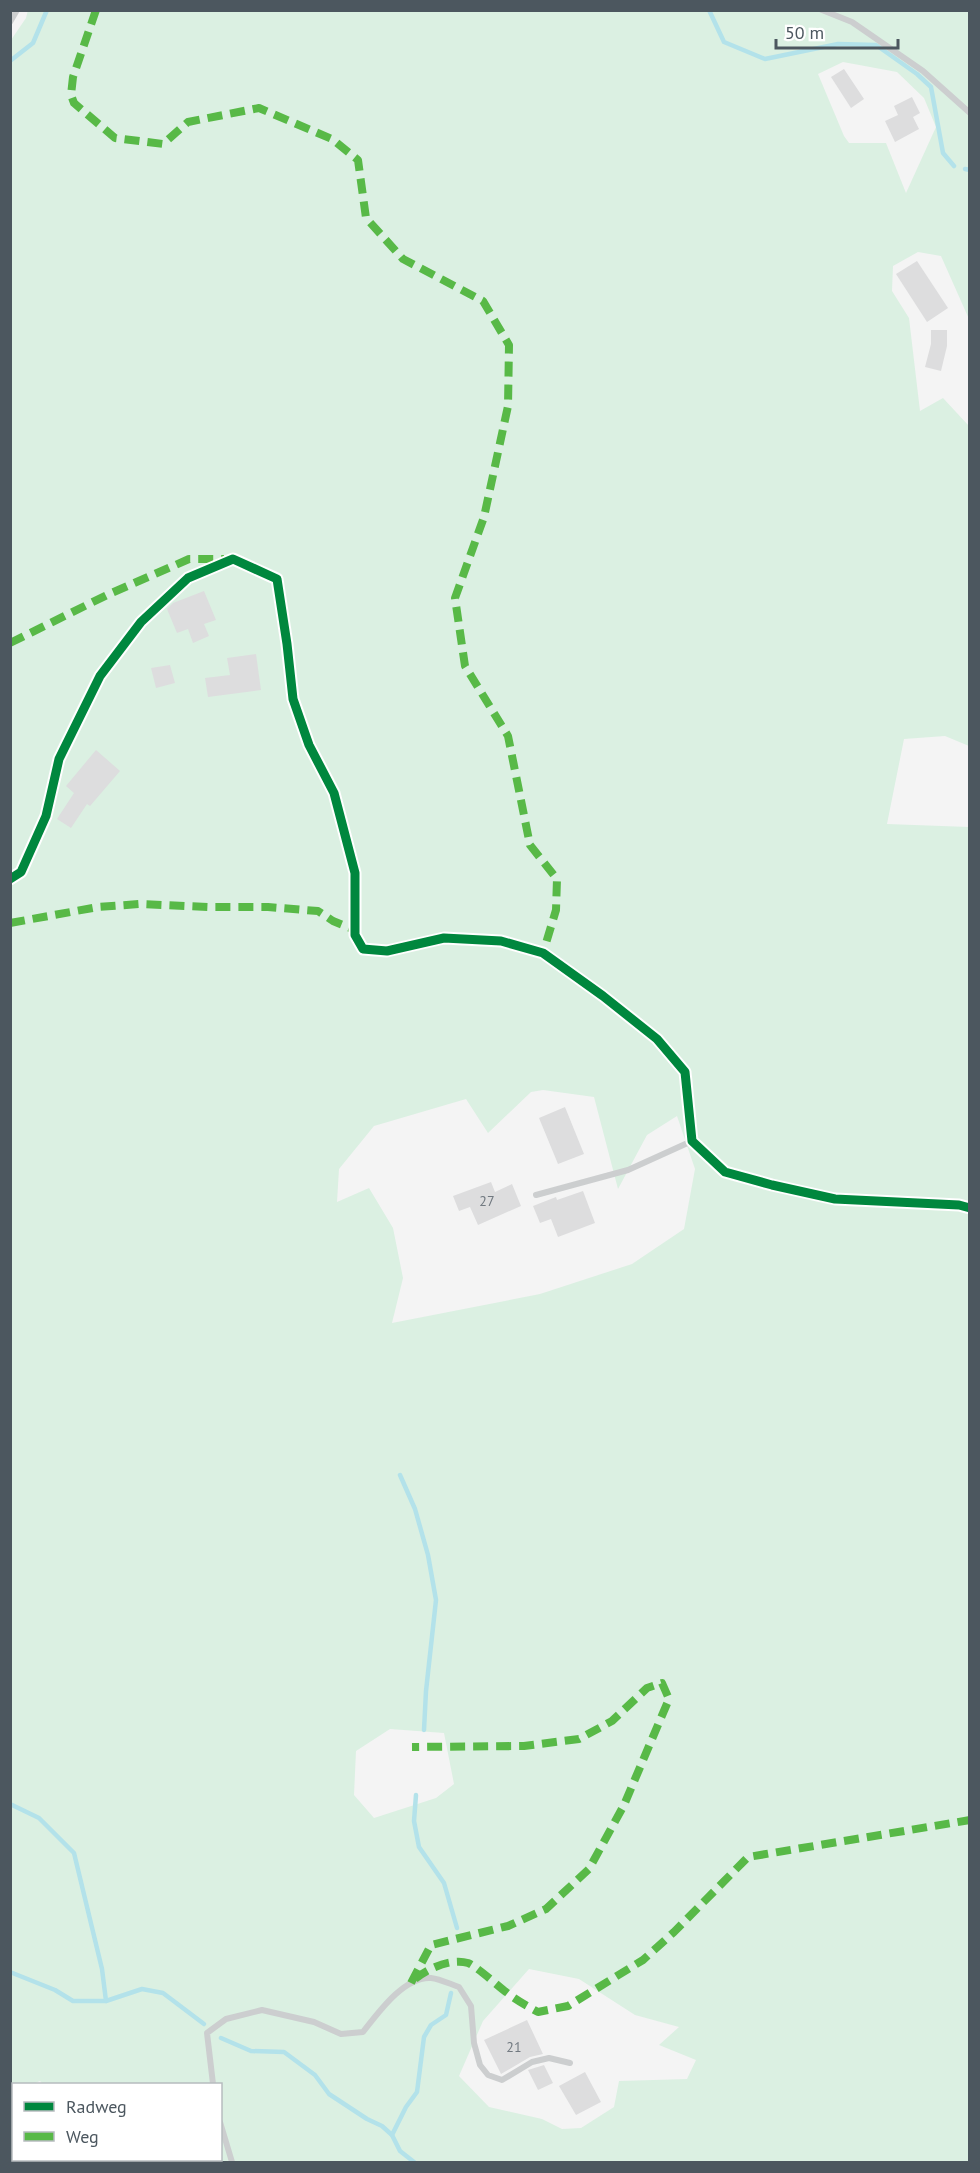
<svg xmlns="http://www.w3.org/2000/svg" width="980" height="2173" font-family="'PT Sans',sans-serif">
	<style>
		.green { fill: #dbf0e2; fill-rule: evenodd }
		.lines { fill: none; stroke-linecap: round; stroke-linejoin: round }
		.stream { stroke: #b3e2ea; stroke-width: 4.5 }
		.building { fill: #ddddde }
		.lane { stroke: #cccecf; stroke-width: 6 }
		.street { stroke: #cccecf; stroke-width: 12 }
		.quiet { stroke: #58b947; stroke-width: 8; stroke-dasharray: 15 8; stroke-linecap: butt }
		.cycleway-casing { stroke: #fff; stroke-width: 13 }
		.cycleway { stroke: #00873e; stroke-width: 9 }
		.labels { text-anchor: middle; stroke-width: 4.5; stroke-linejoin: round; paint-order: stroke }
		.number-label { font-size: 14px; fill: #717980 }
	</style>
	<rect width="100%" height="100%" fill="#f4f4f4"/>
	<path class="green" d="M28 10 969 11V319L941 256 918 252 893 266 892 291 909 318 920 411 943 398 969 426V746L945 736 904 739 887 824 969 827V2162H11V2124L13 2126 14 2160H220V2084H43L40 2081 33 2084H14L13 2102 11 2112V40L26 18ZM843 62 897 72 924 98 936 127 906 193 886 143H849L844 136 818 74ZM543 1090 594 1097 618 1189 647 1135 677 1116 695 1169 684 1229 632 1264 540 1294 392 1323 403 1278 393 1228 369 1188 337 1202 339 1169 374 1126 466 1099 488 1133 531 1092ZM390 1729 444 1733 454 1784 436 1798 374 1818 354 1795 356 1751ZM529 1969 579 1979 635 2015 679 2027 659 2045 696 2060 687 2079 619 2081 614 2107 581 2128 562 2129 542 2119 489 2107 459 2076 483 2021Z"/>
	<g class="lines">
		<g class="stream">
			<path d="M709 10 724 42 765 59 838 44 876 45 917 74 931 87 943 153 954 166"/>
			<path d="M10 61 33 43 47 10"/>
			<path d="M965 169 970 170"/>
			<path d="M400 1475 415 1509 428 1555 436 1600 426 1691 424 1730"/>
			<path d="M416 1795 414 1821 419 1847 444 1883 457 1928"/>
			<path d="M10 1804 39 1818 74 1853 102 1969 106 2001"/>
			<path d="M10 1972 55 1990 73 2001H106L142 1989 163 1993 204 2024"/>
			<path d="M221 2038 251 2051 284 2052 315 2075 329 2094 367 2119 382 2126 392 2135 400 2151 414 2162"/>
			<path d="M392 2135 406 2107 417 2092 424 2037 431 2025 446 2015 451 1993"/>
		</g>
	</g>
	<g class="building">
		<path d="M844 69 864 99 851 108 831 77Z"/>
		<path d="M912 97 920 113 913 117 919 129 895 142 885 121 898 115 894 106Z"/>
		<path d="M917 261 948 308 927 322 896 274Z"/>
		<path d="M931 330H947V346L941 371 925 367 931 344Z"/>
		<path d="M204 591 216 620 204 624 209 636 193 643 188 629 177 633 167 609 173 603Z"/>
		<path d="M256 654 261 690 208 697 205 678 230 675 227 658Z"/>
		<path d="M170 665 175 683 156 688 151 668Z"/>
		<path d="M96 750 120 771 90 806 87 804 71 828 57 819 74 793 66 786Z"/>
		<path d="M565 1107 584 1154 558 1164 539 1118Z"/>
		<path d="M491 1182 495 1192 512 1184 521 1206 478 1225 470 1207 459 1211 453 1196Z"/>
		<path d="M583 1191 595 1223 558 1237 551 1219 540 1223 533 1206 556 1197 557 1200Z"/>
		<path d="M527 2020 543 2054 530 2057 501 2074 484 2040Z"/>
		<path d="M544 2065 553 2083 538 2090 528 2070Z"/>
		<path d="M585 2072 601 2102 576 2115 559 2086Z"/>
	</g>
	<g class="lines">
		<g class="lane">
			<path d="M822 10 852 22 923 71 970 113"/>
			<path d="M10 22 17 10"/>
			<path d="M536 1195 628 1170 692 1141"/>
			<path d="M213 2084 207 2033 226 2019 262 2010 314 2022 341 2034 363 2032C378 2013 404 1976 431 1978 440 1979 450 1984 459 1987L471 2006 474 2043 480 2065 488 2075 502 2080 532 2062 549 2058 570 2063"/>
			<path d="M220 2122 232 2162"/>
		</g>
		<path class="street" d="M10 879 21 872 46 816 59 759 100 676 141 622 188 578 233 559 277 579 287 644 293 699 309 745 334 793 355 873V935L363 949 387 951 444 938 501 941 543 953 603 996 657 1039 685 1072 692 1141 725 1172 772 1185 835 1199 959 1205 970 1208"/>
		<g class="quiet">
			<path d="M96 10 73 77 71 95 74 103 115 138 163 144 188 122 259 108 332 139 358 160 366 218 403 259 483 301 509 345 508 406 484 517 455 598 465 666 508 736 530 845 557 879 556 910 543 953"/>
			<path d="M10 643 107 595 189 559H224"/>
			<path d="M10 923 98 907 140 904 208 907H268L318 911 333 921 355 930"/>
			<path d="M415 1979C428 1968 452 1958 468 1963 476 1966 498 1986 506 1992 516 2000 527 2006 538 2012L568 2006 643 1960 674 1932 748 1857 970 1820"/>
			<path d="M411 1983 431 1945 508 1926 546 1909 589 1869 624 1805 669 1699 662 1683 647 1688 612 1721 579 1739 524 1746 412 1747"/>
			<path d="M10 2112 14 2115"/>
			<path d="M41 2160 42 2162"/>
		</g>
		<defs>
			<path id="cycleway" d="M10 879 21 872 46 816 59 759 100 676 141 622 188 578 233 559 277 579 287 644 293 699 309 745 334 793 355 873V935L363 949 387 951 444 938 501 941 543 953 603 996 657 1039 685 1072 692 1141 725 1172 772 1185 835 1199 959 1205 970 1208"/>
		</defs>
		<use href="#cycleway" class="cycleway-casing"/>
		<use href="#cycleway" class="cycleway"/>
	</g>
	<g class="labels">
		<g class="number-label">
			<text x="487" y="1206">27</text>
			<text x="514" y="2052">21</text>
		</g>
	</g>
	<rect width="980" height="2173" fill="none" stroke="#4c575f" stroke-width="24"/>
	<rect x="12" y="2083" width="210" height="78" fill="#ffffff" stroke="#b7bcbf" stroke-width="1.5"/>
	<rect x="24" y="2102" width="30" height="9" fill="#00873e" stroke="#b7bcbf" stroke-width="1.5"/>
	<text x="66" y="2113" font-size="18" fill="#4c575f">Radweg</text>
	<rect x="24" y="2132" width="30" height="9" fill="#58b947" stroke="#b7bcbf" stroke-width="1.5"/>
	<text x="66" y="2143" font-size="18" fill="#4c575f">Weg</text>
	<path d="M776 39v9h122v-9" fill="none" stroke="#4c575f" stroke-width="3"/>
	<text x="785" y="39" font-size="18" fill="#4c575f" stroke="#ffffff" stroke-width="4.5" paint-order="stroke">50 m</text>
</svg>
